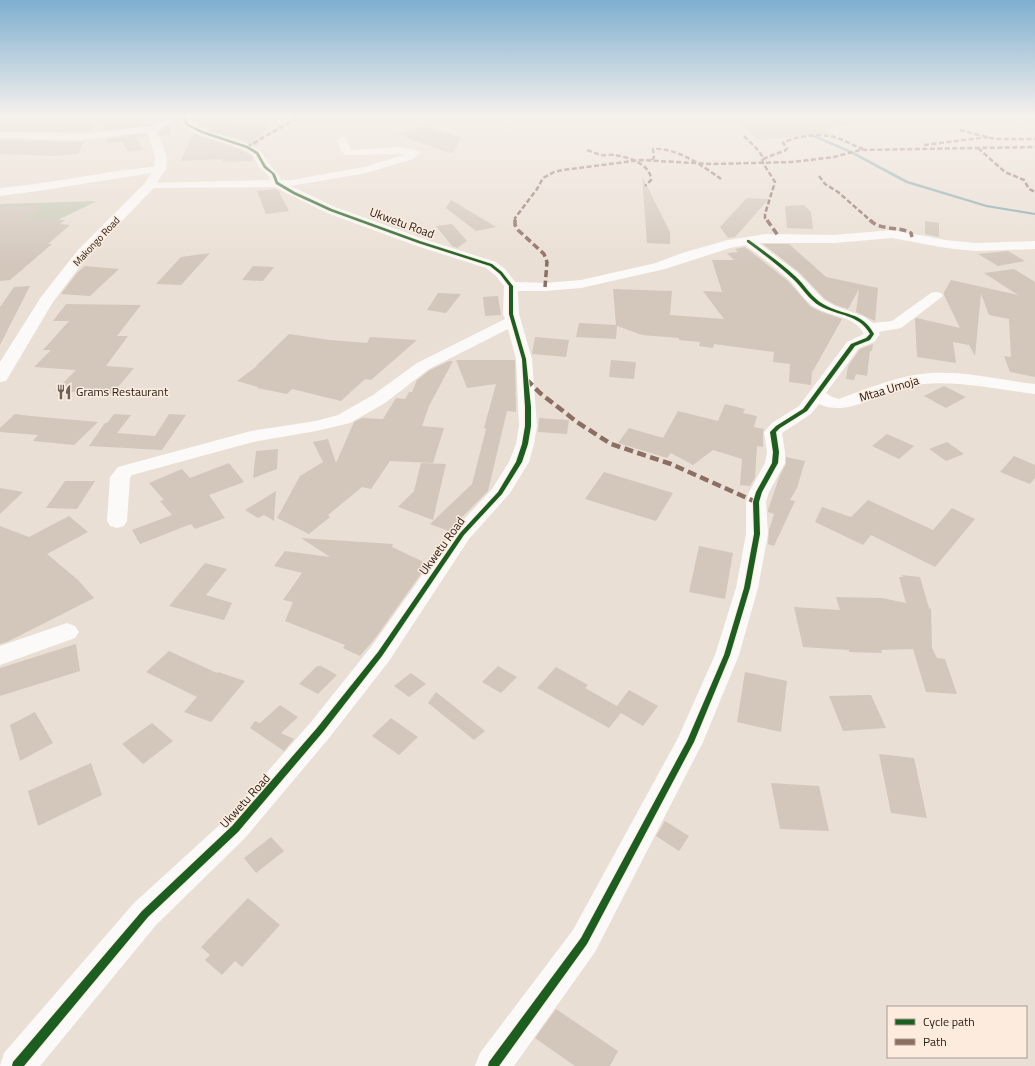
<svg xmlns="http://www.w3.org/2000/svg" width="1035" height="1066" font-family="'Titillium Web',sans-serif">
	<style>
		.green { fill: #c8cbb7 }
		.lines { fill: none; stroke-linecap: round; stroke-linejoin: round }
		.stream { fill: #80a8ac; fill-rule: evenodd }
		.building { fill: #d3c7bc }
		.minor { fill: #fcfaf9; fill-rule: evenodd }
		.tertiary { fill: #fcfaf9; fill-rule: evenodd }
		.quiet-far2 { stroke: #8d6e63; stroke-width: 2.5; stroke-dasharray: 5 2.5; stroke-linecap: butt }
		.quiet-far1 { stroke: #8d6e63; stroke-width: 3.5; stroke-dasharray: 7 3.5; stroke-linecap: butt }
		.quiet { stroke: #8d6e63; stroke-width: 4.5; stroke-dasharray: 9 4.5; stroke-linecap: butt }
		.cycleway-casing { stroke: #fdecde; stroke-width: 2 }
		.cycleway { fill: #1b5e20; fill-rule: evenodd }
		.labels { text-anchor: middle; stroke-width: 3; stroke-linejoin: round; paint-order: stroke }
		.far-street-label { font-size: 10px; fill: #272019; stroke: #fdecde }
		.street-label { font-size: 12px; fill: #272019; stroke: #fdecde }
		.poi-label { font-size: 12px; fill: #272019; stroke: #fdecde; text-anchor: start }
	</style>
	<rect width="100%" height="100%" fill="#eadfd4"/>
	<path class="green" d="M97 201 0 248V204Z"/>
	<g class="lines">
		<path class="stream" d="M806 132H808L852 151 908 181 987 205 1035 213V215L986 207 906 183 850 153 806 134Z"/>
	</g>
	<g class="building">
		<path d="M1 115H97L89 132H81L0 131Z"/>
		<path d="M103 115H143L137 119H143L137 123H152L151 125 105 130Z"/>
		<path d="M726 115H854L855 125 824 128 833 134 760 140Z"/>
		<path d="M207 122 267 124 257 147 242 140 210 131 197 123Z"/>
		<path d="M170 124V135L160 136 159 132Z"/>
		<path d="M426 126 461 138 454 152 448 153 398 134Z"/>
		<path d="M193 133 242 150 252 156 253 161 222 162 223 159 181 161Z"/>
		<path d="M146 134 147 136 136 137 144 150 128 152 122 142 107 143 106 139Z"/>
		<path d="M0 140 81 142 84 141 78 154 56 156 0 154Z"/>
		<path d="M642 176 670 232V244L647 243Z"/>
		<path d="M275 189 278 190 289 211 266 214 257 191Z"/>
		<path d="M747 198 769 199 735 237 728 238 720 227Z"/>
		<path d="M451 200 496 227 476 231 446 208Z"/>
		<path d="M804 205 811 212 813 229 787 228 785 206Z"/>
		<path d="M5 206H42L26 219 65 220 60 224 70 225 48 244H52L10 280 0 281V209Z"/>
		<path d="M925 221 939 223V237L925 234Z"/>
		<path d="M452 224 467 241 457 248 452 246 436 226Z"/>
		<path d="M763 244H789L826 277 878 288 875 321 856 312 859 289 848 309 836 305 825 299 799 272Z"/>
		<path d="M745 247 788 281 811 307 822 312 842 319 813 371 812 370 811 385 789 382 790 364 773 362 774 352 714 344 713 348 699 346 700 342 679 340V338L642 335 617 326 616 339 576 337 579 323 616 325 613 289 672 291 670 315 724 319 703 291 722 292 712 260H734L727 253 738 252 735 249Z"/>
		<path d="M1008 251 1025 261 998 266 978 254Z"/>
		<path d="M210 253 181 285 156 284 181 257Z"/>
		<path d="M85 266 119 269 90 296 61 294 77 273Z"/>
		<path d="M253 266 274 267 263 281 242 280Z"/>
		<path d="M1014 269 1035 282V377L1010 372 1004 356 1011 357 1009 319 989 315 981 294 975 356 969 345 953 342 956 363 917 357 915 319 917 318 960 328 944 295V292L951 280 1018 295 984 273Z"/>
		<path d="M30 286 0 345V307L14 287Z"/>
		<path d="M438 293 461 294 446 313 427 310Z"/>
		<path d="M498 296 501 315 485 316 483 297Z"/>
		<path d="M66 304 141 305 117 336H128L106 366 134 368 112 394 55 391 76 370 34 367 51 350H43L69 321H53Z"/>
		<path d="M289 334 330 340 367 343 370 337 417 340 371 380 365 379 341 401 292 389 287 394 257 388 258 387 237 381 257 366H256Z"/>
		<path d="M535 337 569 340 566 357 532 354Z"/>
		<path d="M873 344 872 351H870L867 376 856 374 854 380 846 379 848 366 860 349Z"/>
		<path d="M456 360H515L516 412 507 411 488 491 462 517 463 518 451 532 430 524 472 484 486 429 484 428 496 384 467 388Z"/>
		<path d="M611 360 636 362 634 379 609 377Z"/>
		<path d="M449 361H453L429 406 422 426 444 428 433 463 390 461 371 489 362 487 328 515 330 517 309 534 277 518 300 476 323 462 313 442 328 439 336 463 354 422 362 418 383 419 396 398 405 399 409 392H412L417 380 430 370Z"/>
		<path d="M944 386 966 397 946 408 924 396Z"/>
		<path d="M725 404 745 409 743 413 757 416 754 427 764 429 763 432V447L757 446 755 478 750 486 740 485 742 459 713 450 693 465 671 453 667 458 618 443 629 428 663 438 678 411 718 421Z"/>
		<path d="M15 414 31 416 98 422 74 445 33 441 38 435 0 432V428Z"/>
		<path d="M114 414 131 415 117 433 155 436 169 414 186 415 162 450 89 446 105 423H107Z"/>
		<path d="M539 418 569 420 567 434 538 432Z"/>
		<path d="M887 434 914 446 899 459 872 446Z"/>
		<path d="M947 442 964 454 946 461 929 449Z"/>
		<path d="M278 449 277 469 253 478 256 451Z"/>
		<path d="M1014 456 1035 465V478L1030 484 1000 472Z"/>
		<path d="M786 457 805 461 797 488 790 500 795 501 774 546 768 544 769 530 774 514 768 512V510L780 475 786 464Z"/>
		<path d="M229 463 244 482 209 495 225 518 195 529 191 524 140 544 132 530 172 515 160 501 164 500 149 483 182 469 190 478Z"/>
		<path d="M421 463 446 464 433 520 398 507 414 491Z"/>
		<path d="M604 472 673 493 656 521 585 499Z"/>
		<path d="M65 481H95L77 509 46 508Z"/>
		<path d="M0 488 23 492 0 514Z"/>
		<path d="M276 491 274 521 264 515 258 518 245 510Z"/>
		<path d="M868 500 933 530 952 508 975 519 935 567 871 535 863 545 815 522 822 507 851 517Z"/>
		<path d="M69 516 88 532 47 554 78 580 94 598 9 641 0 644V526L29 537Z"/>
		<path d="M301 538 393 544 392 547 428 564 376 637 360 656 343 648 345 645 285 621 293 602 283 600 302 573 274 566 285 551 330 557Z"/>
		<path d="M699 546 733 553 725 599 689 592Z"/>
		<path d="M205 563 227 569 206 595 232 603 224 620 169 606Z"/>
		<path d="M902 575 920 577 929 608 931 609 932 648 937 658 945 659 957 694 926 692 913 649 881 650 882 653 849 652V650L803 647 794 607 840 610 836 597 882 598 906 603 899 577H903Z"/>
		<path d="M76 644 80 671 0 696V668Z"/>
		<path d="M169 651 217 673 218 672 245 681 211 722 184 712 197 697 146 672Z"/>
		<path d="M317 666H321L337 675 318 694 299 684Z"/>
		<path d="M498 666 517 677 501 693 482 682Z"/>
		<path d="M556 667 588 685 585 688 617 706 629 690 658 706 643 726 621 713 609 728 537 688Z"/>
		<path d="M745 672 787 681 781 732 737 722Z"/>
		<path d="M411 673 426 684 409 697 394 686Z"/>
		<path d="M436 692 485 731 474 740 428 703Z"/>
		<path d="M871 695 886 728 843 731 829 696Z"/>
		<path d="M280 705 298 717 281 733 294 739 284 751 250 728 255 721 260 723Z"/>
		<path d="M35 712 53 743 20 761 10 725Z"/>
		<path d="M391 718 418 737 399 755 372 736Z"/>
		<path d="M152 723 173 741 143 764 122 744Z"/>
		<path d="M879 754 914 758 927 818 891 813Z"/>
		<path d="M91 763 102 795 38 826 28 791Z"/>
		<path d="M771 783 819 786 829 831 780 829Z"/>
		<path d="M665 821 689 836 679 851 656 836Z"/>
		<path d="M271 837 284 851 256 873 244 858Z"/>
		<path d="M248 898 280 925 242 967 235 961 222 975 205 960 210 955 201 947Z"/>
		<path d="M556 1009 618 1051 610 1066H575L535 1038Z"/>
	</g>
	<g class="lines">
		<g class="minor">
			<path d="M178 115H188C198 137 240 136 259 150 264 154 266 161 270 165 274 171 278 173 281 180H292L364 167 406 154 345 155 341 151 337 140 342 137 346 138 351 150 401 147 419 151 420 153 413 159 366 173 291 186 335 207 424 239 496 262 506 270 515 282 545 283 581 280 656 263 682 253 728 240 766 234 834 235 892 230 946 240 976 243 1035 241V249L976 251 946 248 892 238 834 243H759L798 273 824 300 835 306 863 316 873 323 892 321 931 293 936 292 941 293 943 296 901 328 878 332 880 334 874 342 859 348 826 393 832 397 839 399C869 388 899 375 931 373 965 371 1001 380 1035 384V394C994 389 950 378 908 386 880 392 848 418 819 404L811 414 782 433 785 452V463L769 492 766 502 768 534 758 588 739 655 703 742 595 952 514 1066H475L480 1053 573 930 678 738 715 655 736 588 746 534V502L749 492 765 463 767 452 764 432 772 423 799 406 847 342 864 334C855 316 832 317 816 308 805 302 798 289 789 280 775 267 760 256 745 245L730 248 665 269 581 288 545 291H518L519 314 532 359 537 426 534 444 529 462 510 493 469 539 389 661 329 738 245 838 156 925 40 1066H0L4 1053 134 903 225 820 311 722 371 647 455 529 492 489 509 462 516 444 519 426 516 359 508 329 429 369 385 403 350 423 316 431 253 442 132 475 130 478 127 521 124 526 117 528 110 526 107 521 110 477 118 467 251 431 316 421 338 415 373 395 417 363 505 319 503 314 504 286 496 276 486 268 414 245 327 213 290 195 275 187 145 188 143 186 145 184 149 183 270 180 268 175 259 167 253 155 243 149 198 134 183 126Z"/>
			<path d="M910 115H921L916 118Z"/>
			<path d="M153 126 158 129 157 131 81 140 0 138V132L81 134Z"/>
			<path d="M160 166 164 167 166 169 164 171 38 191 0 196V188C54 183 106 171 160 166Z"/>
			<path d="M67 623 75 626 79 632 75 638 0 665V646Z"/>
		</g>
		<path class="tertiary" d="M170 115H184L163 126 157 132 167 157 166 169 153 189 88 256 53 302 6 381 0 382V362L41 297 78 250 144 184 154 169 155 157 147 132 155 122Z"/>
		<g class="quiet-far2">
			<path d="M960 130 995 139H1035"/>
			<path d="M744 136 759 151 762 156 763 163 775 182 765 214V218L767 221"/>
			<path d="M924 145 988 137"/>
			<path d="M247 147 302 115"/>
			<path d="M978 148 1005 172 1024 180 1029 189 1035 192"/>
			<path d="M587 150C592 152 597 154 602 155 606 156 611 154 615 155 628 157 651 164 651 180L645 186"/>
			<path d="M763 159 786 150 787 148 783 143C795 136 817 134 830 136 841 138 852 145 863 149"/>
			<path d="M652 160 654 157 653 149C676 147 703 166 721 179"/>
			<path d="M819 176 825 184 838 192 871 221"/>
			<path d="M515 221V218L537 189 543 178 554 172 563 170 641 160 712 164 792 162 834 157 860 150 1035 147"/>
		</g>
		<g class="quiet-far1">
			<path d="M515 220V225L518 230 544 254 547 262 545 287"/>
			<path d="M767 220 779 237"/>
			<path d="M870 220C880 231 899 226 911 233L912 237"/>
		</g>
		<path class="quiet" d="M526 379 540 393 577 422 611 444 671 464 756 502"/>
		<defs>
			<g id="cycleway">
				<path d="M182 115H184L188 124 203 131 248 146 258 152 266 166 275 174 278 182 295 192 332 209 420 241 492 264 502 272 513 286V314L526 359 531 407V426L528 444 522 462 502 494 464 535 382 656 323 732 238 832 148 917 24 1066H12L13 1062 142 911 232 826 317 728 378 652 460 533 498 492 516 462 522 444 525 426V407L522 359 509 314V286L500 274 490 266 418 243 330 211 293 194 276 184 272 174 264 168 256 154 246 148 201 133 186 125Z"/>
				<path d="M747 240H749C765 252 781 263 795 276 805 285 812 298 823 304 843 316 862 311 874 334L870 340 855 346 807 411 780 428 776 432 779 452 778 463 762 492 759 502 760 534 750 588 730 655 694 742 587 944 499 1066H488L489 1062 581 938 687 741 724 655 744 588 754 534 753 502 756 492 772 463 773 452 770 432 776 426 803 409 851 344 866 338 870 334C859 314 838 316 820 306 809 300 802 287 792 278 778 265 762 253 747 242Z"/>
			</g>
		</defs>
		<use href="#cycleway" class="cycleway-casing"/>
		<use href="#cycleway" class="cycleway"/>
	</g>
	<linearGradient id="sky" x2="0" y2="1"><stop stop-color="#7eafd0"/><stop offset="0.44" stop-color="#f6f1ec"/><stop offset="1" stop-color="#f6f1ec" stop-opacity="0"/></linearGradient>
	<rect width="1035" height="264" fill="url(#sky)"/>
	<defs>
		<symbol id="restaurant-bare" viewBox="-9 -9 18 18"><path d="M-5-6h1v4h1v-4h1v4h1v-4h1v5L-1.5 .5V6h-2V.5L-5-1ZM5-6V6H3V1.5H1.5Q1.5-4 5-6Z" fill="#6b635a" stroke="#fdecde" stroke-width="2.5" paint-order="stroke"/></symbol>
	</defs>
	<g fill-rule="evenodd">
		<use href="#restaurant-bare" x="53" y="381" width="22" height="22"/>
	</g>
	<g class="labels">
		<g class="far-street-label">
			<text transform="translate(96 241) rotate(-47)" y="4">Makongo Road</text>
		</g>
		<g class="street-label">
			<text transform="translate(402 223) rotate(20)" y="4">Ukwetu Road</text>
			<text transform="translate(889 389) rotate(-17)" y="4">Mtaa Umoja</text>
			<text transform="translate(442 546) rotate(-54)" y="4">Ukwetu Road</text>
			<text transform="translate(245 801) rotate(-48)" y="4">Ukwetu Road</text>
		</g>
		<g class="poi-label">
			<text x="76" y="396">Grams Restaurant</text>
		</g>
	</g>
	<rect x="887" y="1006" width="140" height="52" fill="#fdecde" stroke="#a79a8f"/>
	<rect x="895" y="1019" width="20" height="6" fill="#1b5e20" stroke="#a79a8f"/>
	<text x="923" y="1026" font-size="12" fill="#272019">Cycle path</text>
	<rect x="895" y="1039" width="20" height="6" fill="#8d6e63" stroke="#a79a8f"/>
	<text x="923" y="1046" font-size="12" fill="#272019">Path</text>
</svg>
